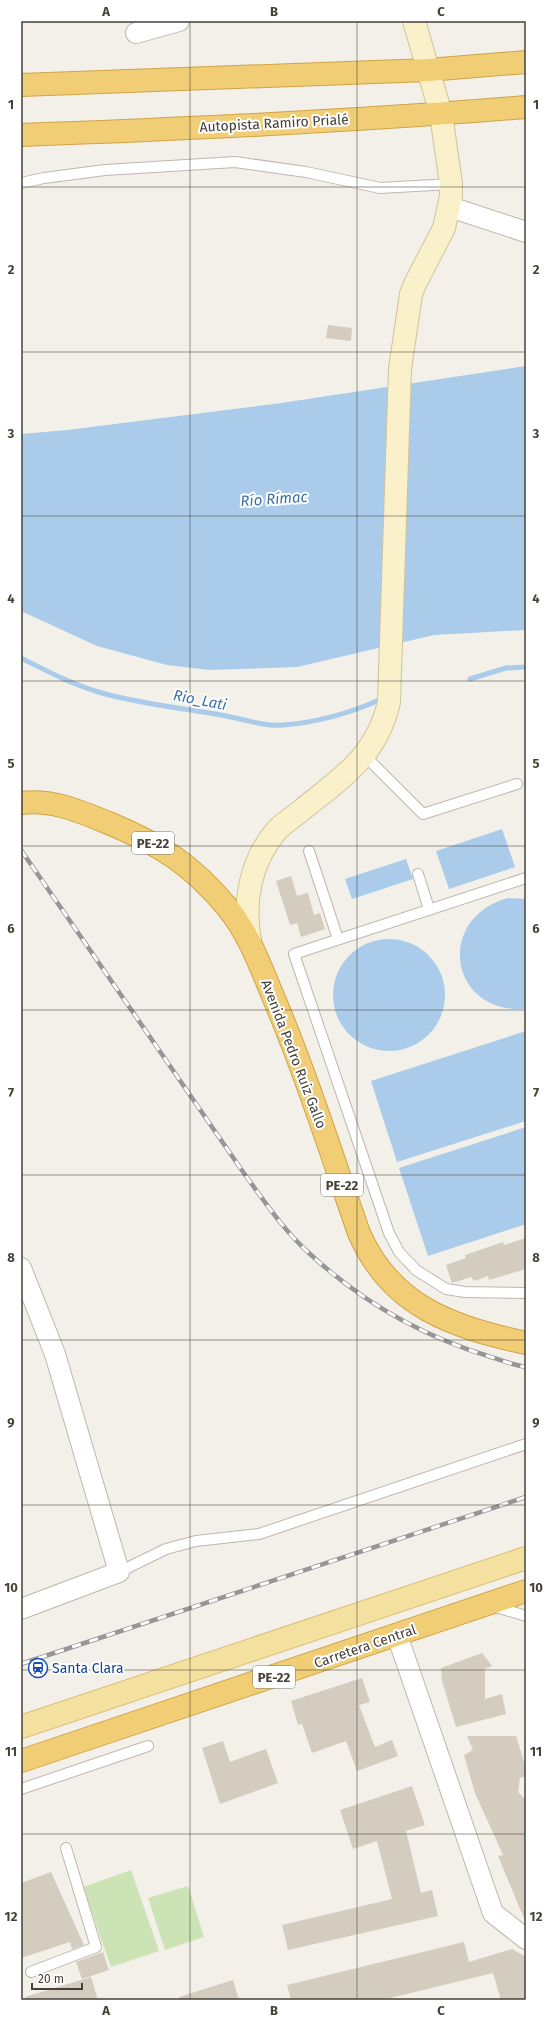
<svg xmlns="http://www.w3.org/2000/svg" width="547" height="2021" font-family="'Fira Sans',sans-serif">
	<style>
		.green { fill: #cce3b5 }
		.water { fill: #aaccea }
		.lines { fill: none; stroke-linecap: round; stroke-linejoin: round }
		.stream { stroke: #aaccea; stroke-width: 5 }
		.building { fill: #d3ccbf }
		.lane-casing { stroke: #bdb8ac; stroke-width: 12 }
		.street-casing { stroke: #bdb8ac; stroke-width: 22 }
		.secondary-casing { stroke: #cec49c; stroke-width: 24 }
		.primary-casing { stroke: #d9bf70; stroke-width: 24 }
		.highway-casing { stroke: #cfa446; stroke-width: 24 }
		.lane { stroke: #fff; stroke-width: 10 }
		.street { stroke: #fff; stroke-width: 20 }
		.secondary { stroke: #faf1cb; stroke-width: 22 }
		.primary { stroke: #f5e19f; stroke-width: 22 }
		.highway { stroke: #f1ce75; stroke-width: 22 }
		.rail-casing { stroke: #969696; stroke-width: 4.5 }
		.rail { stroke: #fff; stroke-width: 3; stroke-dasharray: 9; stroke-linecap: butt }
		.grid { fill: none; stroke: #454137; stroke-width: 1; stroke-opacity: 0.55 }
		.labels { text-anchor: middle; stroke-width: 4; stroke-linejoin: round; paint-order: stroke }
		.shield { fill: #fff; stroke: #7d7a73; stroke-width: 1 }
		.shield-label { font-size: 13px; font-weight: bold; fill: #454137 }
		.street-label { font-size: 14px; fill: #454137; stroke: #fff }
		.transit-label { font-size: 14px; fill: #164399; stroke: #fff; text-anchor: start }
		.water-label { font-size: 15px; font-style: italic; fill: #3a73a8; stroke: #fff }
		.neatline { fill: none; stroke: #454137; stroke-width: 1.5 }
		.grid-label { font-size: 13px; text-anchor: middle; font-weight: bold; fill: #454137 }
	</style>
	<rect width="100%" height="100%" fill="#f2f0e8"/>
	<g class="green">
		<path d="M131 1870 159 1951 111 1967 83 1887Z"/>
		<path d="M188 1886 204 1937 165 1950 148 1898Z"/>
	</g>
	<g class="water">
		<path d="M526 366V630L434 635 297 667 210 670 167 665 97 646 21 611V434L67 430 281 403Z"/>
		<path d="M502 829 515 867 449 889 436 851Z"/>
		<path d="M406 859 413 879 352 899 345 879Z"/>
		<path d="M508 898 526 899V1009H524C449 1013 435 918 508 898Z"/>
		<circle cx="389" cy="995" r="56"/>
		<path d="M526 1031V1121L397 1162 371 1081Z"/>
		<path d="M526 1127V1224L428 1256 399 1168Z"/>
	</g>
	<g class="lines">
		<g class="stream">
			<path d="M21 658C47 671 73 685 102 693 141 704 181 708 221 715 241 718 263 727 283 725 314 723 351 713 379 700"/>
			<path d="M470 679 506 668 526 667"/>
		</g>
	</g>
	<g class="building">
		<path d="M328 325 352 328 351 341 326 338Z"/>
		<path d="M291 876 297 896 308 893 314 915 320 913 325 929 301 937 297 923 290 925 276 881Z"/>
		<path d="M526 1238V1269L489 1280 488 1276 474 1281 471 1277 452 1283 446 1265 466 1258 465 1255 503 1242 504 1245Z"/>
		<path d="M482 1653 492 1666 485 1669V1699L502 1694 506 1714 456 1727 442 1681 441 1668Z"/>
		<path d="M362 1678 370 1702 359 1705 375 1747 392 1740 398 1756 357 1771 346 1741 312 1753 302 1724 298 1725 291 1701Z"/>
		<path d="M467 1736H516L526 1768V1776L520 1778 518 1792 526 1800V1923L498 1856 503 1855 475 1793 464 1755 473 1750Z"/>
		<path d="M223 1741 230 1762 266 1749 278 1783 220 1804 202 1748Z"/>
		<path d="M412 1786 425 1825 406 1831 421 1893 432 1890 438 1916 288 1950 282 1925 392 1899 377 1841 353 1849 340 1810Z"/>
		<path d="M51 1872 84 1945 72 1949 70 1942 21 1958V1883Z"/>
		<path d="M464 1942 469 1962 512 1949 526 1957V2000H501L493 1973 382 2000H291L287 1985Z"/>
		<path d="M103 1952 109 1970 82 1979 76 1962Z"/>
		<path d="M91 1977 98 2000H26L25 1997Z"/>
		<path d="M233 1980 239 2000H180L179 1997Z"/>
	</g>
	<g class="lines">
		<defs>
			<g id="lane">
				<path d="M21 183 44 178 105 170 235 162 306 172 380 188 451 184"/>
				<path d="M365 756 423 814 517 784"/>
				<path d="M309 851 338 939"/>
				<path d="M418 874 429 909"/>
				<path d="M526 878 294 954 389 1233 399 1252 416 1270 446 1289 465 1292 526 1293"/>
				<path d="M119 1572 166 1549 196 1541 259 1534 526 1444"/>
				<path d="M493 1606 526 1616"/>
				<path d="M21 1789 148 1746"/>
				<path d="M31 1972 96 1947 66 1848"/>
			</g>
			<g id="street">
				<path d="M136 33 179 21"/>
				<path d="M450 207 526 232"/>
				<path d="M21 1268 55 1354 119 1572 21 1609"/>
				<path d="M397 1635 493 1913 526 1939"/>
			</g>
			<path id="secondary" d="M250 941C243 902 250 861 277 830 285 822 295 816 303 809 343 777 377 755 389 702L400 369 411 294 415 284 444 228 451 196V184L441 114 414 21"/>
			<path id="primary" d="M21 1727 526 1558"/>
			<g id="highway">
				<path d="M21 85 428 70 526 62"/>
				<path d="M21 135C189 129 358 121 526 107"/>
				<path d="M21 803C54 799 81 812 111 824 161 845 192 865 227 907 250 935 261 968 275 1001 307 1077 332 1156 359 1233 391 1307 453 1327 526 1343"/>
				<path d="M21 1761 526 1591"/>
			</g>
		</defs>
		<use href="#lane" class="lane-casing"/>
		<use href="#street" class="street-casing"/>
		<use href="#secondary" class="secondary-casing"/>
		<use href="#primary" class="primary-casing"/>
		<use href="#highway" class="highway-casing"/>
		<use href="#lane" class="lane"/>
		<use href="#street" class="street"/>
		<use href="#secondary" class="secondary"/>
		<use href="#primary" class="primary"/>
		<use href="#highway" class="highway"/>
		<defs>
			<g id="rail">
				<path d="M21 850 241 1169C262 1198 283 1230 310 1254 361 1301 422 1336 488 1356 500 1360 513 1365 526 1367"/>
				<path d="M21 1664 526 1497"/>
			</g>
		</defs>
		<use href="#rail" class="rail-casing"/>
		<use href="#rail" class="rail"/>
	</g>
	<path class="grid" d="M190 21V2000M357 21V2000M21 187H526M21 352H526M21 516H526M21 681H526M21 846H526M21 1010H526M21 1175H526M21 1340H526M21 1505H526M21 1670H526M21 1834H526"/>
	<defs>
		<symbol id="station-ring" viewBox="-11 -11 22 22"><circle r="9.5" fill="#fff" stroke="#1a4fb4" stroke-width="1.5"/><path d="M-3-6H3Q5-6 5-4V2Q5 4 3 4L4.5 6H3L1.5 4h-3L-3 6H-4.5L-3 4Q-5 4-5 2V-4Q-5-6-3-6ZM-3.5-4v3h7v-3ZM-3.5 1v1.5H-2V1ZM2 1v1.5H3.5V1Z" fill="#1a4fb4"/></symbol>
	</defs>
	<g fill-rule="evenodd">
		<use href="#station-ring" x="27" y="1657" width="22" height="22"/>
	</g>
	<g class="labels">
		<g class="shield">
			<rect x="132" y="832" width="42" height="22" rx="3"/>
			<rect x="321" y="1174" width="42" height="22" rx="3"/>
			<rect x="253" y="1666" width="42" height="22" rx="3"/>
		</g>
		<g class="shield-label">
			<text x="153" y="848">PE-22</text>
			<text x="342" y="1190">PE-22</text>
			<text x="274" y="1682">PE-22</text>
		</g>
		<g class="street-label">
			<text transform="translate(274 123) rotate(-3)" y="5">Autopista Ramiro Prialé</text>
			<text transform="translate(294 1054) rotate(69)" y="5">Avenida Pedro Ruiz Gallo</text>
			<text transform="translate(365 1646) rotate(-19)" y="5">Carretera Central</text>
		</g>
		<g class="transit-label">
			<text x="52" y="1673">Santa Clara</text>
		</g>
		<g class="water-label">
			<text transform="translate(274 499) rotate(-4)" y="5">Río Rímac</text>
			<text transform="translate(200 700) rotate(11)" y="5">Rio_Lati</text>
		</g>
	</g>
	<rect width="547" height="2021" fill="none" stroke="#ffffff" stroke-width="44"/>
	<path d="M32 1983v6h50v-6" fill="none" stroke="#454137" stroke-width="2"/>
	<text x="38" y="1983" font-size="12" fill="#454137" stroke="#ffffff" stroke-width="3" paint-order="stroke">20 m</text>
	<rect x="22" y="22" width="503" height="1977" class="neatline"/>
	<g class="grid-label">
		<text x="106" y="16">A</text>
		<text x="274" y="16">B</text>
		<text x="441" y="16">C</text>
		<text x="11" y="109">1</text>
		<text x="536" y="109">1</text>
		<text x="11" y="274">2</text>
		<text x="536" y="274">2</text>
		<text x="11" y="438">3</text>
		<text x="536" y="438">3</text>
		<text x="11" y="603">4</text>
		<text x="536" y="603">4</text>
		<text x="11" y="768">5</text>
		<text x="536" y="768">5</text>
		<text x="11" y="933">6</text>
		<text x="536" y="933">6</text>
		<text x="11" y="1097">7</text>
		<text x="536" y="1097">7</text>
		<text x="11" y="1262">8</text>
		<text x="536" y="1262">8</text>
		<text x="11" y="1427">9</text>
		<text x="536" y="1427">9</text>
		<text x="11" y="1592">10</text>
		<text x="536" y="1592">10</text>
		<text x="11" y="1756">11</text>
		<text x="536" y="1756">11</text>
		<text x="11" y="1921">12</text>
		<text x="536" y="1921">12</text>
		<text x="106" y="2015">A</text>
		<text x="274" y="2015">B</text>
		<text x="441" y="2015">C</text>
	</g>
</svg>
